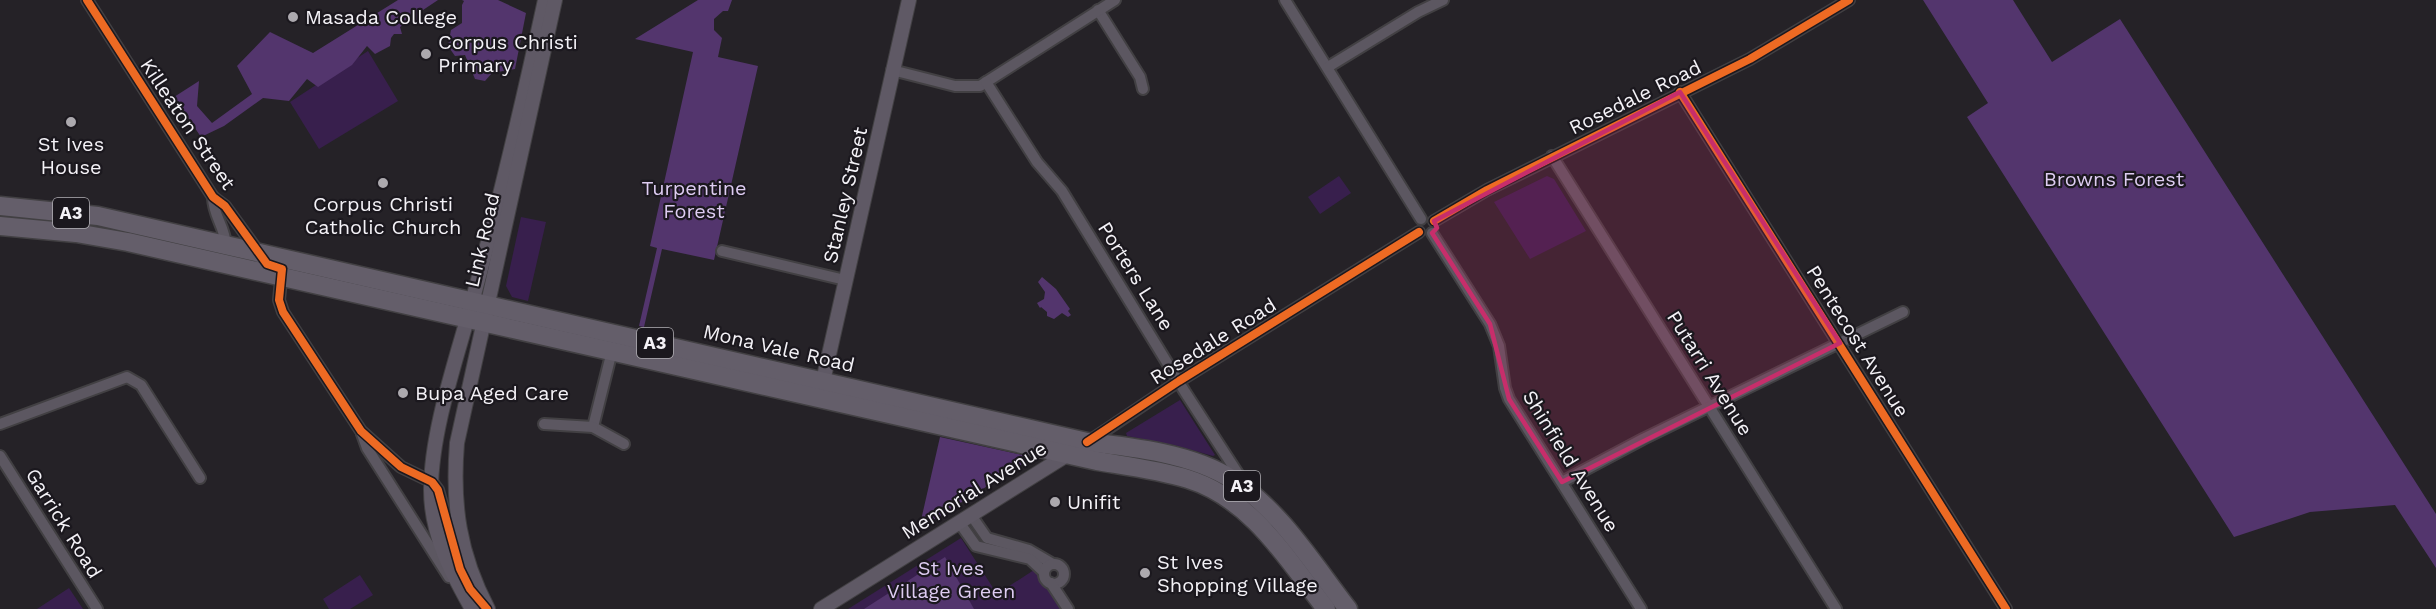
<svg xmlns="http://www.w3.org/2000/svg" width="2436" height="609" font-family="'Work Sans',sans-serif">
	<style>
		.green { fill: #381f4d }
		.forest { fill: #53356d }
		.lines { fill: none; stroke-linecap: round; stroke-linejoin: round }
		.street-casing { stroke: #424043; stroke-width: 14 }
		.secondary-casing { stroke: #424043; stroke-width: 16 }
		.highway-casing { stroke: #424043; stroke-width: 21 }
		.street { stroke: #5c5761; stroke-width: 10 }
		.secondary { stroke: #5f5965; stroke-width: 14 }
		.highway { stroke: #645e6a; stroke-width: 18 }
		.cycleway-casing { stroke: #1b181e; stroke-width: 11 }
		.cycleway { stroke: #ed6a23; stroke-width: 8 }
		.marked { fill: #c72e6b; fill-opacity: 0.2; stroke: #c72e6b; stroke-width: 4.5; stroke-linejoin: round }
		.poi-dot { fill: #aca9ae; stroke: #1b181e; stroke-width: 2 }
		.labels { text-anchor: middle; stroke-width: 4.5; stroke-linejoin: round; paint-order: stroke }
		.shield { fill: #1b181e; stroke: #b3b1b6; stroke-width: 1.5 }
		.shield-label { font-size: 18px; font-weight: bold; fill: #f4f2f7 }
		.poi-label { font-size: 20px; fill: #f4f2f7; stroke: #1b181e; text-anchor: start }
		.street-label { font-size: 20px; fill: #f4f2f7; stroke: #1b181e }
		.park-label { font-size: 20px; fill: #deccf2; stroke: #1b181e }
	</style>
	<rect width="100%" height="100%" fill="#252227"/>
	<g class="green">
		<path d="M368 51 398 101 319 149 290 102Z"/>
		<path d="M1339 176 1351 193 1320 214 1308 197Z"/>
		<path d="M1547 176 1554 179 1586 231 1530 259 1494 202Z"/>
		<path d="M521 217 546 222 528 301 512 297 506 286Z"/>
		<path d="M1180 400 1215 455 1213 456 1174 445 1127 436 1126 433Z"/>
		<path d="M961 538 997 594 1037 568 1062 609H848Z"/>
		<path d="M360 575 373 595 350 609H329L323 599Z"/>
		<path d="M69 588 83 609H37Z"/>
	</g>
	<g class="forest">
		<path d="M398 0H438L417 14 421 21 414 25 411 19 400 27 402 34H394L391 38 390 46 375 54 367 46 352 65 318 87 307 79 289 101 263 98 224 126 201 137 174 97 199 81 197 106 212 123 252 94 237 66 270 32 313 53Z"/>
		<path d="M462 0H498L526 13 515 69 492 73 485 81 475 79 465 55 455 56 448 46 451 30 462 23V5L464 1Z"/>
		<path d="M698 0H732L728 11H723L714 19V30L722 38 718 57 758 66 714 260 662 249 644 327 639 326 657 248 650 246 693 52 635 39Z"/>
		<path d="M1923 0H2013L2052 62 2120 19 2436 514V568L2395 505 2310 512 2234 537 1967 117 1988 103Z"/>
		<path d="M1042 277 1056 289 1070 309 1068 311 1071 315 1068 317 1062 313 1054 319 1047 316V312L1041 307 1040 308 1037 303 1044 299 1045 292 1038 282Z"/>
		<path d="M940 437 1027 456V461L919 529Z"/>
		<path d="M945 557 974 609H864Z"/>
	</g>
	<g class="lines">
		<defs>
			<g id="street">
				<path d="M87 0 213 197 225 206 267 264 282 269 279 300 283 312 361 431 401 467 432 482 438 490 460 569 470 589 479 599"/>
				<path d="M1285 0 1421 219"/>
				<path d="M1098 10 1140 77 1143 89"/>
				<path d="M1328 67 1418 12 1443 0"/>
				<path d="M892 70 955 86H980L1115 0"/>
				<path d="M986 82 1037 162 1062 191 1185 392 1244 483"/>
				<path d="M1680 92 2006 609"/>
				<path d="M1552 156 1836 609"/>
				<path d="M213 197C213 216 225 226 226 246"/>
				<path d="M1434 221 1487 190 1750 59 1849 0"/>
				<path d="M1432 233 1490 324 1499 346 1505 388 1509 399 1641 609"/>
				<path d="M722 251 845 280"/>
				<path d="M612 351 593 427 624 444"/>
				<path d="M0 424 127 377 141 385 200 478"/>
				<path d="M544 424 593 427"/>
				<path d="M362 434 367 448 449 577"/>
				<path d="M1088 442 1179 381 1419 232"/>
				<path d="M0 456 97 609"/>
				<path d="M1562 482 1643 439 1903 312"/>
				<path d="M971 515 987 538 1029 550 1053 564"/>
				<path d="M959 522 976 546 1030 559 1044 572"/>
				<circle cx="1054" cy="574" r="10"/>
				<path d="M1051 583 1068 609"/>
			</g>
			<g id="secondary">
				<path d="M821 390 909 0"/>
				<path d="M472 609C451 572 431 534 431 490 431 428 459 352 475 291 501 195 524 97 545 0"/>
				<path d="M488 609C459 554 452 504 457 443L555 0"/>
				<path d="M821 609 1070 453"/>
			</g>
			<g id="highway">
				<path d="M0 206 98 216 1087 442C1133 447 1194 454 1233 480 1281 511 1313 564 1348 609"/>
				<path d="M0 226 76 233 128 242 1097 461C1127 466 1159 470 1188 479 1252 499 1287 559 1326 609"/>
			</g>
		</defs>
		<use href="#street" class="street-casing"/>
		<use href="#secondary" class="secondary-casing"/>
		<use href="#highway" class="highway-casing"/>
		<use href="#street" class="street"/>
		<use href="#secondary" class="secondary"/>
		<use href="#highway" class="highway"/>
		<defs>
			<g id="cycleway">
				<path d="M87 0 213 197 225 206 267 264 282 269 279 300 283 312 361 431 401 467 432 482 438 490 460 569 470 589 487 609"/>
				<path d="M1680 92 2006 609"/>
				<path d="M1434 221 1487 190 1750 59 1849 0"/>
				<path d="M1087 442 1179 381 1419 232"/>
			</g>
		</defs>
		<use href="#cycleway" class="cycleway-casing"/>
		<use href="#cycleway" class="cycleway"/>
	</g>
	<path class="marked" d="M1680 92 1840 343 1562 482 1509 399 1490 324 1432 233 1437 228 1434 221Z"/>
	<g class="poi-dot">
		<circle cx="293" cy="17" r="6"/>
		<circle cx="426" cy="54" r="6"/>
		<circle cx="71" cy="122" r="6"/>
		<circle cx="383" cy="183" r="6"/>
		<circle cx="403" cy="393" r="6"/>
		<circle cx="1055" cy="502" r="6"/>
		<circle cx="1145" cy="573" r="6"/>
	</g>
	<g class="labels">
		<g class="shield">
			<rect x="53" y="198" width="36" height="30" rx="4.5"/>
			<rect x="637" y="328" width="36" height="30" rx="4.5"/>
			<rect x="1224" y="471" width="36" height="30" rx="4.5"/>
		</g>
		<g class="shield-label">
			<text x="71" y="219">A3</text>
			<text x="655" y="349">A3</text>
			<text x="1242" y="492">A3</text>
		</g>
		<g class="poi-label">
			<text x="305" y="24">Masada College</text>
			<text x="438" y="49">Corpus Christi<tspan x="438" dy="23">Primary</tspan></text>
			<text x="71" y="151" text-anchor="middle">St Ives<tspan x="71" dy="23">House</tspan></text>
			<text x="383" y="211" text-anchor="middle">Corpus Christi<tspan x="383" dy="23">Catholic Church</tspan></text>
			<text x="415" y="400">Bupa Aged Care</text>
			<text x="1067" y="509">Unifit</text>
			<text x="1157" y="569">St Ives<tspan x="1157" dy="23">Shopping Village</tspan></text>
		</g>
		<g class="street-label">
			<text transform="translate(1635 97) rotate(-26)" y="7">Rosedale Road</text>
			<text transform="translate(188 124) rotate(56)" y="7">Killeaton Street</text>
			<text transform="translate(845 195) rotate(-77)" y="7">Stanley Street</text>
			<text transform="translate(482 240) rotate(-77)" y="7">Link Road</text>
			<text transform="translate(1136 276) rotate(58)" y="7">Porters Lane</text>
			<text transform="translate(1213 341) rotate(-32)" y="7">Rosedale Road</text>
			<text transform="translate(1858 341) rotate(58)" y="7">Pentecost Avenue</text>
			<text transform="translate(779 348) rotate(13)" y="7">Mona Vale Road</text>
			<text transform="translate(1710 373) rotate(58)" y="7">Putarri Avenue</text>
			<text transform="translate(1571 461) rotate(58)" y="7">Shinfield Avenue</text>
			<text transform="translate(974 490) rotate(-32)" y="7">Memorial Avenue</text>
			<text transform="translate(64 523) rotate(58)" y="7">Garrick Road</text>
		</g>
		<g class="park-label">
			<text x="2114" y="186">Browns Forest</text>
			<text x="694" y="195">Turpentine<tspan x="694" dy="23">Forest</tspan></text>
			<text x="951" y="575">St Ives<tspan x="951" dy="23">Village Green</tspan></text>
		</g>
	</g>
</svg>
